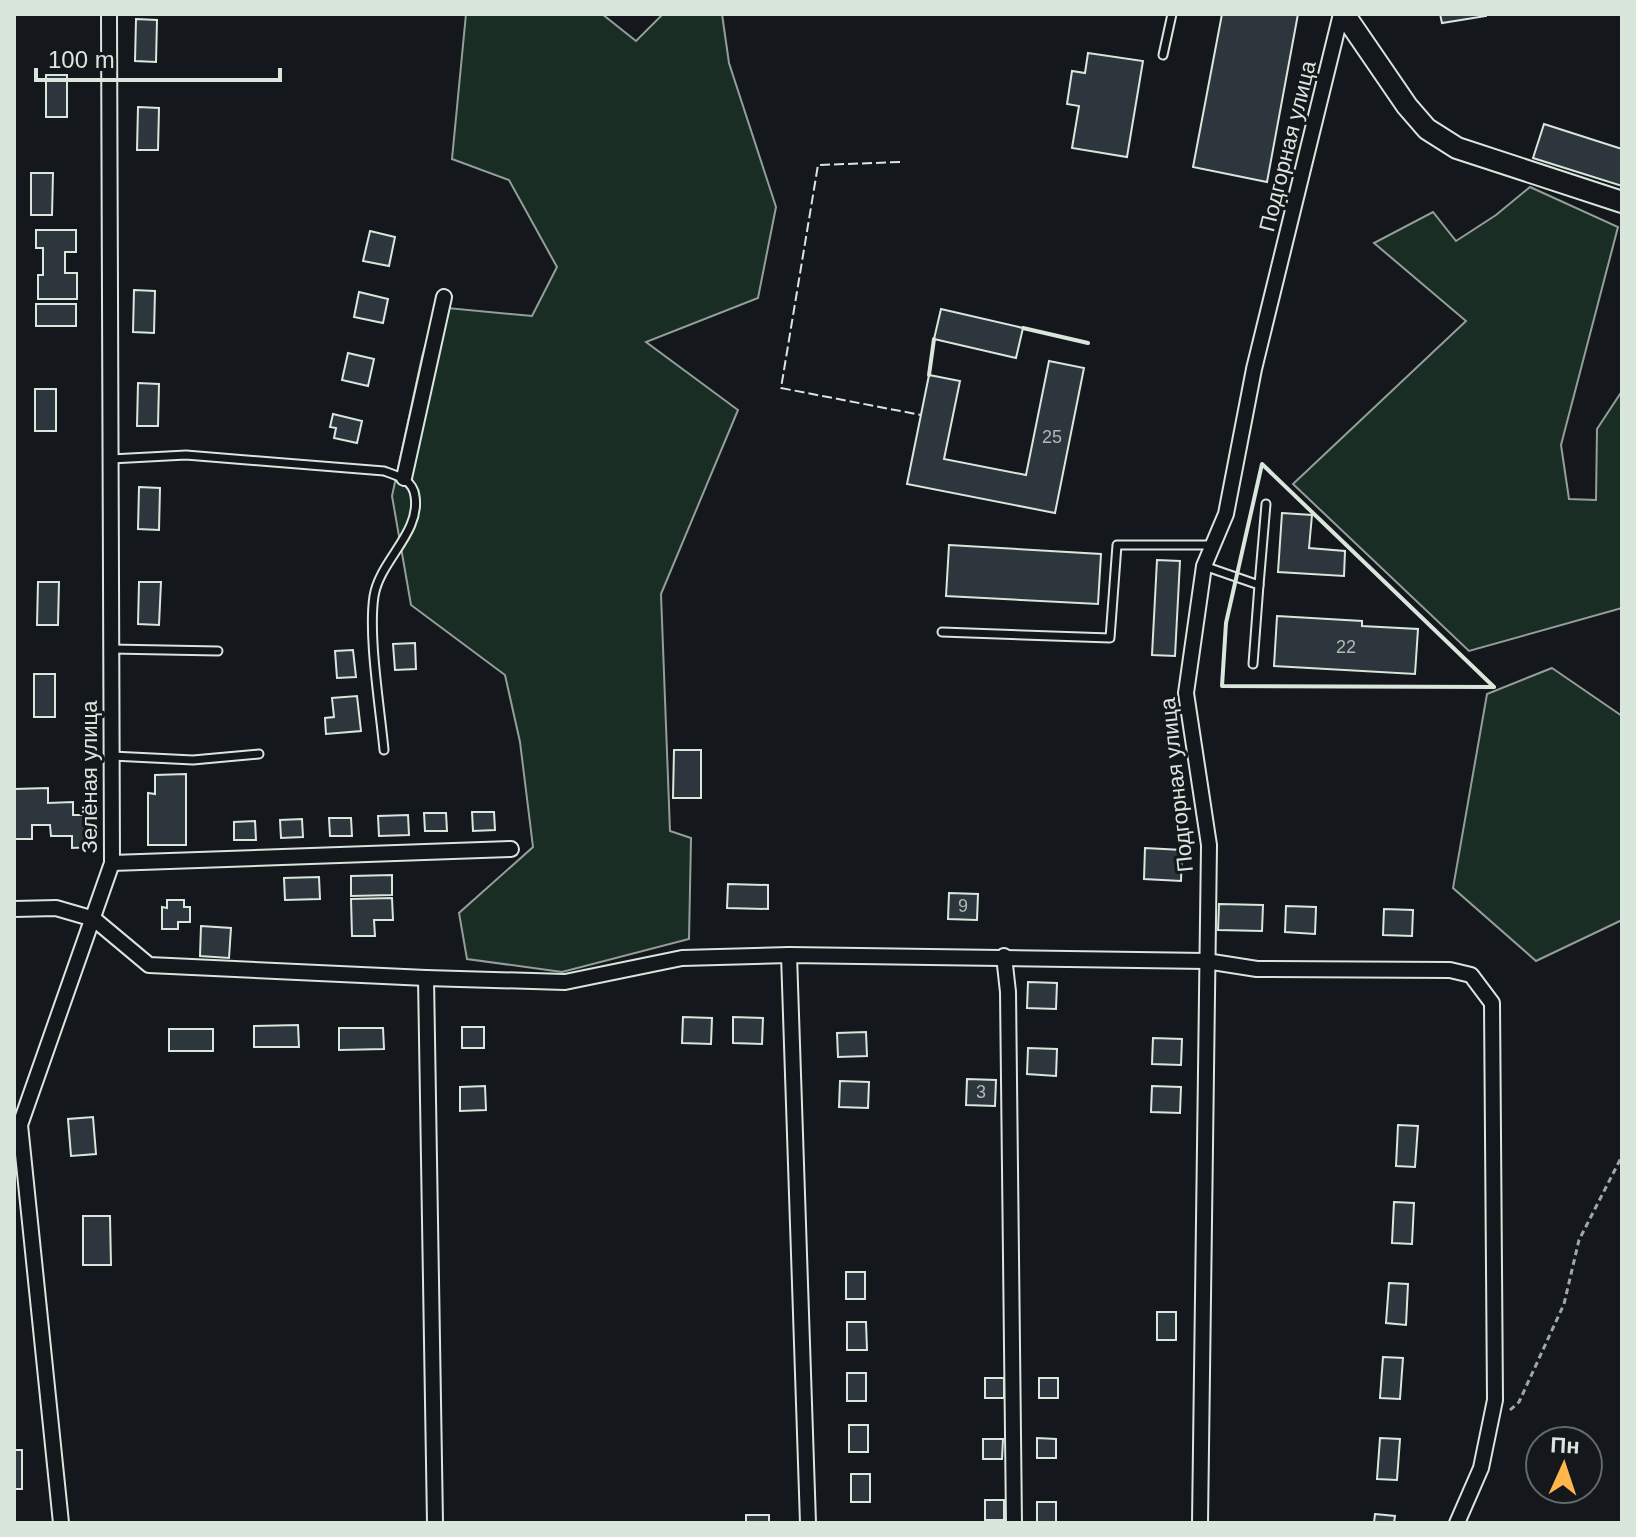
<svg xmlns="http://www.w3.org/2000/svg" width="1636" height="1537" font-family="Helvetica,sans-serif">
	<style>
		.green { fill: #1a2d24; stroke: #939e99; stroke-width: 2 }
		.building { fill: #2c363c; stroke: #d8e6dc; stroke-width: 2 }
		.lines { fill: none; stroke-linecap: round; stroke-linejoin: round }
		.service-casing { stroke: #d8e6dc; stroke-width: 11 }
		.minor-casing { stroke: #d8e6dc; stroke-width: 18 }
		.secondary-casing { stroke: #d8e6dc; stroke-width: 24 }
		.path { stroke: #9da8a2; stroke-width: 3; stroke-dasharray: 6 4; stroke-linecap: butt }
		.service { stroke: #14181c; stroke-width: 7 }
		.minor { stroke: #14181c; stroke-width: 14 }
		.secondary { stroke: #14181c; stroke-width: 20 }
		.fence { stroke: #d8e6dc; stroke-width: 2; stroke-dasharray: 10 4; stroke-linecap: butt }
		.wall { stroke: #d8e6dc; stroke-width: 4 }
		.labels { text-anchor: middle; stroke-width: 6; stroke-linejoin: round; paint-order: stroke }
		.number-label { font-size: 18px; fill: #adbab4 }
		.street-label { font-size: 22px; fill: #d8e6dc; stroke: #14181c }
	</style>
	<rect width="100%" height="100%" fill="#14181c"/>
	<g class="green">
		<path d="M466 14H602L636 41 663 14H722L729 63 776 207 758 298 646 342 738 410 661 594 670 831 691 838 689 939 562 972 467 959 459 913 533 847 520 742 505 675 411 605 392 496 422 357 437 307 532 316 557 267 509 180 452 159Z"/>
		<path d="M1530 187 1618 227 1561 445 1569 499 1596 500 1597 429 1622 391V608L1469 651 1293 484 1466 321 1374 243 1433 212 1456 241 1496 215Z"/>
		<path d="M1552 668 1622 716V920L1536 961 1453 888 1487 694Z"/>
	</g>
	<g class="building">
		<path d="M1222 14H1298L1267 182 1193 167Z"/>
		<path d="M1440 14H1486V16L1442 23Z"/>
		<path d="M136 19 157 20 156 62 135 61Z"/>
		<path d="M1088 53 1143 61 1127 157 1072 148 1079 106 1067 104 1072 71 1085 73Z"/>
		<rect x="46" y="75" width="21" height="42"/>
		<path d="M138 107 159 108 158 150H137Z"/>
		<path d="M1544 124 1622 149V186L1533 158Z"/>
		<path d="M31 173H53L52 215H31Z"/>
		<path d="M36 230H76V252H65V273H77V299H38V275H43V248H36Z"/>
		<path d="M370 231 395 237 389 266 363 261Z"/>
		<path d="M134 290 155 291 154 333 133 332Z"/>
		<path d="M359 292 388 299 383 323 354 317Z"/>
		<rect x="36" y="304" width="40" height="22"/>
		<path d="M941 309 1023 328 1016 358 934 339Z"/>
		<path d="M348 353 374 359 368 386 342 380Z"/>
		<path d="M1049 361 1084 368 1055 513 907 484 929 375 960 381 944 459 1026 475Z"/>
		<path d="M138 383 159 384 158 426H137Z"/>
		<rect x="35" y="389" width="21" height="42"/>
		<path d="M333 414 362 421 357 443 334 438 336 428 330 427Z"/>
		<path d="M139 487 160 488 159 530 138 529Z"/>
		<path d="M1282 513 1312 515 1309 548 1345 551 1344 576 1278 572Z"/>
		<path d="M949 545 1101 554 1098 604 946 596Z"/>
		<path d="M1157 560 1180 561 1175 656 1152 655Z"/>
		<path d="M38 582H59L58 625H37Z"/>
		<path d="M139 582H161L159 625 138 624Z"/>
		<path d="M1277 616 1362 621V626L1418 629 1415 674 1274 666Z"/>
		<path d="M415 643 416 669 395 670 393 644Z"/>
		<path d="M353 650 356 677 337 678 335 651Z"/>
		<rect x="34" y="674" width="21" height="43"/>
		<path d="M357 696 361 731 326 734 325 718 334 717 332 698Z"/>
		<path d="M674 750H701V798H673Z"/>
		<path d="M186 774V845H148V793L155 794V775Z"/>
		<path d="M48 788V803L73 802V815H85V831H93V847L72 848V836H51L50 825H32V839H14V789Z"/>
		<path d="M472 812H494L495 830 473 831Z"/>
		<path d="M424 813H446L447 831H425Z"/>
		<path d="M408 815 409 835 379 836 378 816Z"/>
		<path d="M329 818H351L352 836H330Z"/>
		<path d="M302 819 303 837 281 838 280 820Z"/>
		<path d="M255 821 256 840H234V822Z"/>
		<path d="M1145 848 1182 850 1181 881 1144 879Z"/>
		<path d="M392 875V895L351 896V876Z"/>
		<path d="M319 877 320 899 285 900 284 878Z"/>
		<path d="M728 884 768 885V909L727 908Z"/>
		<path d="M949 893 978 894 977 920 948 919Z"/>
		<path d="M392 898 393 920H374L375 936H352L351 899Z"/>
		<path d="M167 900H184V907H190V922H178V929H162V907L167 908Z"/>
		<path d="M1219 904 1263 905 1262 931 1218 930Z"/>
		<path d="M1286 906 1316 907 1315 934 1285 932Z"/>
		<path d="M1384 909 1413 910 1412 936 1383 935Z"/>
		<path d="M201 926 231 928 229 958 200 956Z"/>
		<path d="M1028 982 1057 983 1056 1009 1027 1008Z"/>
		<path d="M683 1017 712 1018 711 1044 682 1043Z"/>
		<path d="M733 1017 763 1018 762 1044 733 1043Z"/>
		<path d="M298 1025 299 1047H254V1026Z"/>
		<rect x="462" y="1027" width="22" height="21"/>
		<path d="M339 1028H383L384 1049 339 1050Z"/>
		<rect x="169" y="1029" width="44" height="22"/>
		<path d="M866 1032 867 1056 838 1057 837 1033Z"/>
		<path d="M1153 1038 1182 1039 1181 1065 1152 1064Z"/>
		<path d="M1028 1048 1057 1049 1056 1076 1027 1074Z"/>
		<path d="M967 1079 996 1080 995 1106 966 1105Z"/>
		<path d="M840 1081 869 1082 868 1108 839 1107Z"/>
		<path d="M485 1086 486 1110 460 1111V1087Z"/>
		<path d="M1152 1086 1181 1087 1180 1113 1151 1112Z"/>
		<path d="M93 1117 96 1154 71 1156 68 1119Z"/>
		<path d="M1398 1125 1418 1126 1415 1167 1396 1166Z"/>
		<path d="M1394 1202 1414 1203 1412 1244 1392 1243Z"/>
		<path d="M83 1216H110L111 1265H83Z"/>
		<rect x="846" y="1272" width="19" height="27"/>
		<path d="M1389 1283 1408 1284 1406 1325 1386 1323Z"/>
		<rect x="1157" y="1312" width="19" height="28"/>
		<path d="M847 1322H866L867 1350H847Z"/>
		<path d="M1383 1357 1403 1358 1400 1399 1380 1398Z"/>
		<rect x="847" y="1373" width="19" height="28"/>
		<rect x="985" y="1378" width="19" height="20"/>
		<rect x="1039" y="1378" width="19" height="20"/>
		<rect x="849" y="1425" width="19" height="27"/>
		<path d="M1037 1438 1056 1439V1458H1037Z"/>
		<path d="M1380 1438 1400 1439 1397 1480 1377 1479Z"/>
		<path d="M983 1439H1003L1002 1459H983Z"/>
		<rect x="14" y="1450" width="8" height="39"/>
		<rect x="851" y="1474" width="19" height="28"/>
		<rect x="985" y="1500" width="19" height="20"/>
		<rect x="1037" y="1502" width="19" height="21"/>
		<path d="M1375 1514 1395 1516 1394 1523H1374Z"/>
		<rect x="746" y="1515" width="23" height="8"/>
	</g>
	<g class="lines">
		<defs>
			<g id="service">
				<path d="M1163 55 1172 14"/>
				<path d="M111 459 186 455 384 471C398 476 413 480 415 496 421 533 380 560 374 596 368 636 380 707 384 750"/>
				<path d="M1204 566 1259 585 1253 664"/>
				<path d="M1259 585 1266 504"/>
				<path d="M942 632 1110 638 1117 545H1213"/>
				<path d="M111 649 218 651"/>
				<path d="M112 756 193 760 259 754"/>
			</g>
			<g id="minor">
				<path d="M404 478 444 297"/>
				<path d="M112 863 511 849"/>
				<path d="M14 909 56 908 94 919 149 965 426 978 565 982 682 958 789 955 1206 961 1257 969 1450 970 1471 975 1492 1003 1495 1400 1481 1468 1457 1523"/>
				<path d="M789 955 808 1523"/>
				<path d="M1004 956 1008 992 1014 1523"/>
				<path d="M426 978 435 1523"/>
				<path d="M61 1523 20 1125 112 863 109 14"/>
				<path d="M1200 1523 1209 845 1186 693 1204 566 1226 514 1254 369 1341 14"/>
			</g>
			<path id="secondary" d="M1344 14 1407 106 1427 129 1457 148 1622 202"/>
		</defs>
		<use href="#service" class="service-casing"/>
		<use href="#minor" class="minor-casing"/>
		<use href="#secondary" class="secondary-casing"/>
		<path class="path" d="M1510 1410 1519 1402 1564 1304 1579 1240 1622 1156"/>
		<use href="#service" class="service"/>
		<use href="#minor" class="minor"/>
		<use href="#secondary" class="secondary"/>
		<path class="fence" d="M900 162 818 165 781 388 921 415"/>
		<g class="wall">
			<path d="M1023 328 1088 343"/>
			<path d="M929 375 934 339"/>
			<path d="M1262 464 1494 687 1222 686 1226 623Z"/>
		</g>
	</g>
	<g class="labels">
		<g class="number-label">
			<text x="1052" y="443">25</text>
			<text x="1346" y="653">22</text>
			<text x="963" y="912">9</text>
			<text x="981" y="1098">3</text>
		</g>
		<g class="street-label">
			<text transform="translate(1287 146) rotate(-76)" y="8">Подгорная улица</text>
			<text transform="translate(89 777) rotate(-90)" y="8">Зелёная улица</text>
			<text transform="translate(1176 785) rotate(-96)" y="8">Подгорная улица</text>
		</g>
	</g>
	<rect width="1636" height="1537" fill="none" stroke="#d8e6dc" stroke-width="32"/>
	<g transform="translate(1564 1465) rotate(3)"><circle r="38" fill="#14181c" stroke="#626a69" stroke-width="2"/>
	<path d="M0-6L14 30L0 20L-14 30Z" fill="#ffb74d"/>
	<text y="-12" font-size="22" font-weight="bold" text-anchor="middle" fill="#d8e6dc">Пн</text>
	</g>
	<path d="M36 68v12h244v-12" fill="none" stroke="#d8e6dc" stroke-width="4"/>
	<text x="48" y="68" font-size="24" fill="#d8e6dc" stroke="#14181c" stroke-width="6" paint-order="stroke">100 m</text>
</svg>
